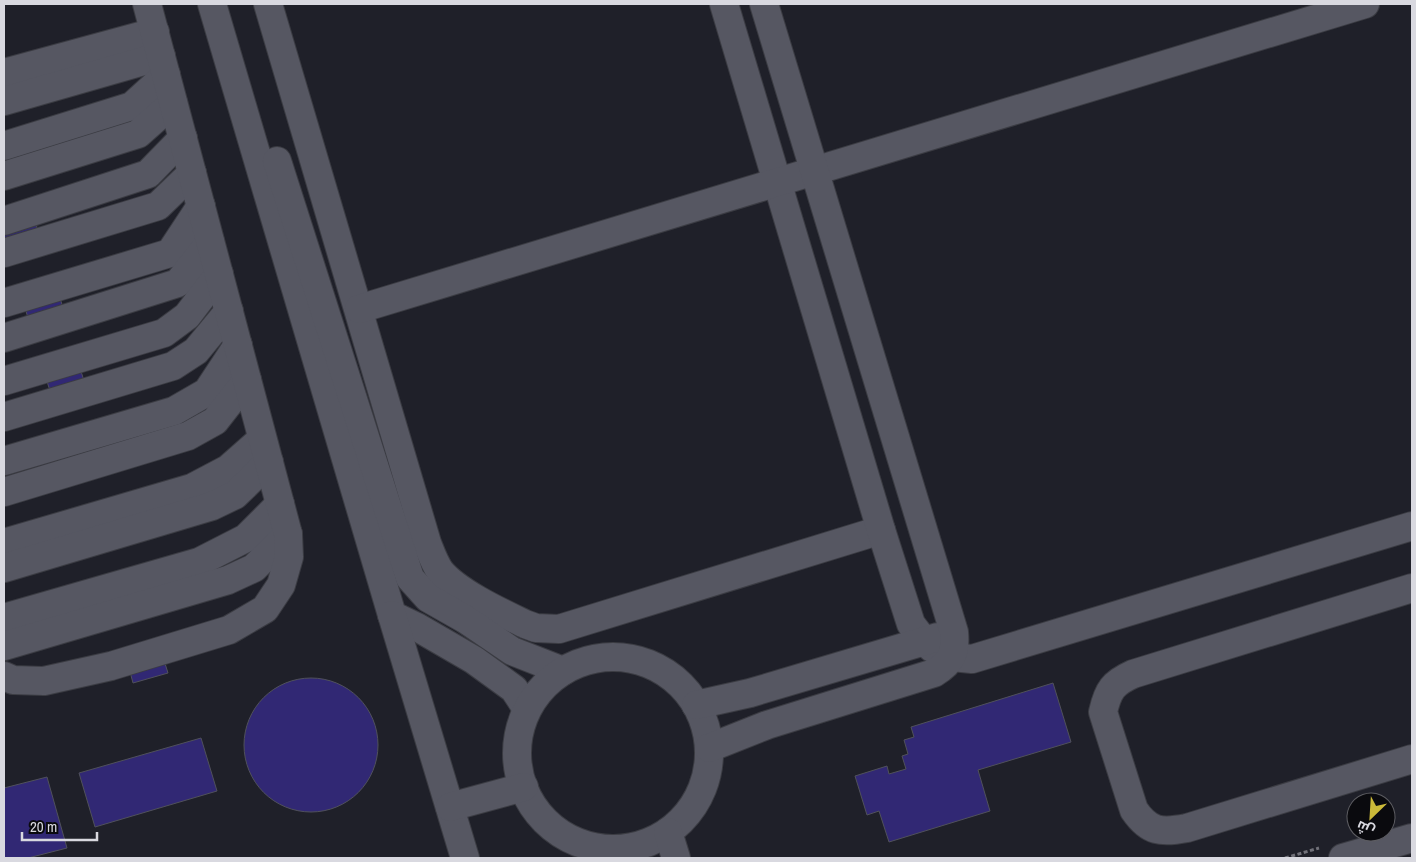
<svg xmlns="http://www.w3.org/2000/svg" width="1416" height="862" font-family="'Archivo Narrow',Cairo,sans-serif">
	<style>
		.building { fill: #312874; stroke: #50515b }
		.lines { fill: none; stroke-linecap: round; stroke-linejoin: round }
		.minor-casing { stroke: #3b3c43; stroke-width: 30 }
		.path { stroke: #717179; stroke-width: 3; stroke-dasharray: 4 2.5; stroke-linecap: butt }
		.minor { stroke: #565762; stroke-width: 28 }
	</style>
	<rect width="100%" height="100%" fill="#1f2029"/>
	<g class="building">
		<path d="M35 220 40 239 4 242V229Z"/>
		<path d="M59 295 65 314 30 324 24 305Z"/>
		<path d="M79 365 85 384 51 394 45 375Z"/>
		<path d="M162 654 168 673 133 683 128 664Z"/>
		<circle cx="311" cy="745" r="67"/>
		<path d="M1053 683 1071 742 978 770 990 811 889 842 879 811 867 815 855 776 887 766 889 774 906 769 902 756 908 754 904 740 914 737 911 727Z"/>
		<path d="M201 738 217 791 95 827 79 773Z"/>
		<path d="M47 777 67 848 28 858H4V788Z"/>
	</g>
	<g class="lines">
		<defs>
			<g id="minor">
				<path d="M212 4 392 615 417 627 474 660 514 689 527 709"/>
				<path d="M268 4 427 543C431 553 434 562 440 571 457 592 500 612 525 624L536 628 559 629 881 530"/>
				<path d="M724 4 881 530 911 624 924 641 932 648 952 657 972 659 1412 526"/>
				<path d="M4 73 155 32"/>
				<path d="M4 101 161 56"/>
				<path d="M4 146 132 106 166 75"/>
				<path d="M277 161 410 578 428 598 465 619 512 651 563 671"/>
				<path d="M4 176 138 134 173 103"/>
				<path d="M4 221 148 174 183 138"/>
				<path d="M4 253 158 206 192 173"/>
				<path d="M4 303 170 253 201 206"/>
				<path d="M359 309 1365 4"/>
				<path d="M4 338 178 283 210 242"/>
				<path d="M4 381 164 333 187 316 219 274"/>
				<path d="M4 417 173 366 196 351 229 311"/>
				<path d="M4 461 174 411 207 392 238 345"/>
				<path d="M4 492 188 436 215 421 247 380"/>
				<path d="M4 543 192 488 228 469 262 439"/>
				<path d="M4 568 212 506 235 495 269 462"/>
				<path d="M1412 588 1133 674C1113 683 1108 690 1103 712L1134 810C1149 832 1161 833 1187 828L1412 759"/>
				<path d="M392 615 465 858"/>
				<path d="M4 618 199 562 246 538 280 504"/>
				<path d="M4 646 228 580 254 568 288 534"/>
				<circle cx="613" cy="753" r="96"/>
				<path d="M4 676 13 680 44 681 111 666 229 630 265 609 281 585 289 557 288 534 147 4"/>
				<path d="M696 705 750 693 938 637"/>
				<path d="M709 748 767 725 934 673C952 662 956 653 954 632L764 4"/>
				<path d="M450 807 524 787"/>
				<path d="M668 832 676 858"/>
				<path d="M1343 858 1412 838"/>
			</g>
		</defs>
		<use href="#minor" class="minor-casing"/>
		<path class="path" d="M1285 858 1319 848"/>
		<use href="#minor" class="minor"/>
	</g>
	<rect width="1416" height="862" fill="none" stroke="#d9d9e0" stroke-width="10"/>
	<g transform="translate(1371 817) rotate(205)"><circle r="24" fill="#0a0a0e" stroke="#5d5d62"/>
	<path d="M0-4L9 19L0 12L-9 19Z" fill="#cbb939"/>
	<text y="-8" font-size="14" font-weight="bold" text-anchor="middle" fill="#d9d9e0">ش</text>
	</g>
	<path d="M22 832v8h75v-8" fill="none" stroke="#d9d9e0" stroke-width="2.5"/>
	<text x="30" y="832" font-size="15" fill="#d9d9e0" stroke="#0a0a0e" stroke-width="4" paint-order="stroke">20 m</text>
</svg>
